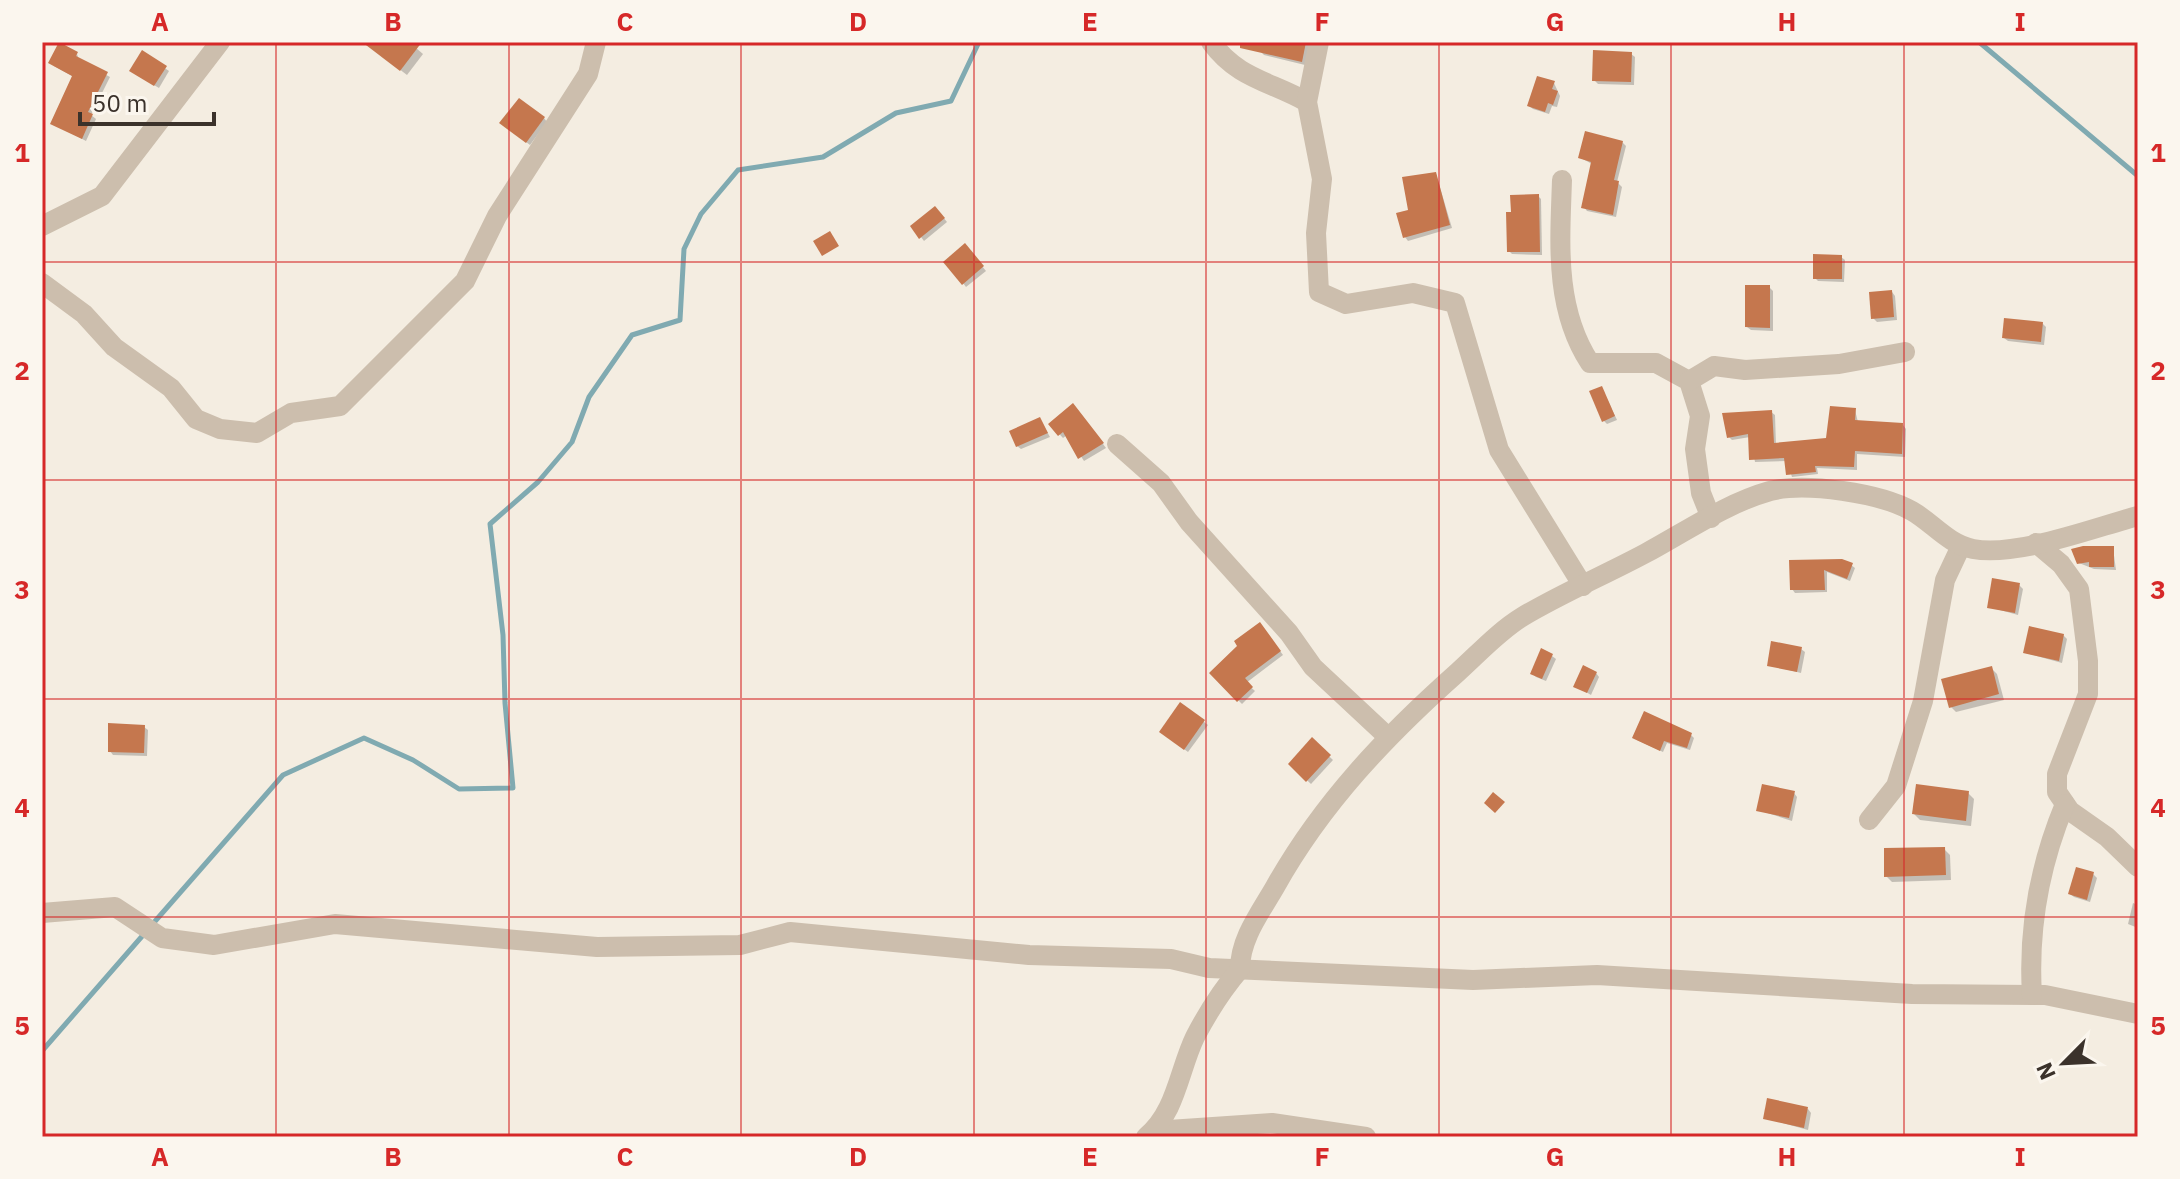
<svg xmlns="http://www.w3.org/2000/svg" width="2180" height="1179" font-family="'IBM Plex Sans',sans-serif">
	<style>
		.shadow { fill: #0003 }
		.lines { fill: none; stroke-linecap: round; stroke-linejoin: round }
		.stream { stroke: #80aab1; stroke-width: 5 }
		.building { fill: #c5774e }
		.minor { stroke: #ccbead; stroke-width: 20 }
		.grid { fill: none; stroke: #d62828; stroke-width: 2; stroke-opacity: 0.55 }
		.neatline { fill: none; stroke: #d62828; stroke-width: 3 }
		.grid-label { font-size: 26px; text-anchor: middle; font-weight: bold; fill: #d62828 }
	</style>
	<rect width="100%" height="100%" fill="#f4ede1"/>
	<g class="shadow">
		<path d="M364 42H409L423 54 407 75Z"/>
		<path d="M1262 42H1310L1305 65 1264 55 1260 51Z"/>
		<path d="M143 53 169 71 159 88 135 74Z"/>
		<path d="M77 54 79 60 110 77 91 115 96 119 86 141 52 123 74 77 54 66Z"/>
		<path d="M1631 54 1635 57 1634 85 1598 84 1594 80Z"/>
		<path d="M1554 83 1560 96 1557 107 1552 106 1549 114 1533 109 1529 106Z"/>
		<path d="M544 118 547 122 530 145 505 126Z"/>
		<path d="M1622 142 1626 146 1617 182 1622 187 1616 217 1587 211 1584 207 1592 164 1581 158Z"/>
		<path d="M1436 174 1452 228 1408 241 1405 237Z"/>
		<path d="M1538 196 1541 199 1542 255 1512 254 1509 251 1513 214Z"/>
		<path d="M939 212 947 222 924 241 921 237Z"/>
		<path d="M968 249 986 271 966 287 963 283Z"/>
		<path d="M1841 257 1845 260 1844 282 1818 281 1815 278Z"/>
		<path d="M1769 287 1773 291V331L1751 330 1747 327Z"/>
		<path d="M1892 292 1895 296 1897 320 1877 322 1873 318Z"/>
		<path d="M2042 323 2046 327 2044 345 2008 341 2004 338Z"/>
		<path d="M1602 388 1617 420 1607 424 1603 420Z"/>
		<path d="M1077 409 1106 448 1084 461 1067 435 1063 438 1050 424Z"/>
		<path d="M1855 410 1858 422 1903 425 1906 429 1905 457 1857 454V470L1817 468 1818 474 1792 477 1787 461 1755 462 1750 437 1732 440 1729 437 1771 412 1775 415 1776 445 1828 439Z"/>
		<path d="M1040 419 1050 437 1021 449 1017 446Z"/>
		<path d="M2113 548 2116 570 2094 569 2079 563Z"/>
		<path d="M1791 562 1851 565 1855 568 1850 581 1827 572V592L1795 593 1792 589Z"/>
		<path d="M2019 585 2023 589 2018 615 1989 607Z"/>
		<path d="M1263 628 1283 655 1246 683 1255 691 1242 704 1211 673Z"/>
		<path d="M2063 635 2067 639 2062 663 2026 653Z"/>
		<path d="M1801 649 1805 652 1801 673 1769 665Z"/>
		<path d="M1552 656 1556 659 1546 681 1536 677 1532 673Z"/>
		<path d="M1991 668 1997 674 2004 700 1956 712 1950 706Z"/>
		<path d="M1596 673 1599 677 1591 695 1576 686Z"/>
		<path d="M1181 705 1208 725 1188 752 1165 735Z"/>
		<path d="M144 727 148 730 147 756 113 755 110 751Z"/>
		<path d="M1691 735 1694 738 1690 750 1667 743 1663 752 1637 740Z"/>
		<path d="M1312 740 1333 760 1311 784 1290 764Z"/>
		<path d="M1794 793 1797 797 1792 821 1758 810Z"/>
		<path d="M1968 793 1974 799 1971 826 1920 820 1914 814Z"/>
		<path d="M1944 849 1950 855 1951 880 1892 882 1886 876Z"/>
		<path d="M2093 874 2097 878 2090 902 2074 897 2070 894Z"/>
		<path d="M2133 903 2138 905V928L2128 924Z"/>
		<path d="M1808 1109 1811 1113 1808 1130 1765 1118Z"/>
	</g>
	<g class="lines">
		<g class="stream">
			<path d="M1979 42 2138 176"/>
			<path d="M150 927 283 775 364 738 413 760 459 789 513 788 505 703 503 635 490 524 538 482 572 442 589 397 632 335 680 320 684 249 701 214 738 170 823 157 896 113 951 101 979 42"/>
			<path d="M42 1051 144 934"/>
		</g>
	</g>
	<g class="building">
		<path d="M59 42 78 52 76 56 108 72 88 112 93 114 82 139 50 124 72 76 48 63Z"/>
		<path d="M362 42H422L400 71Z"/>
		<path d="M1240 42H1306L1302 62 1240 48Z"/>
		<path d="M142 50 167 66 154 86 129 71Z"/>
		<path d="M1593 50 1632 52 1631 82 1592 81Z"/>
		<path d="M1537 76 1555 81 1552 89 1558 91 1553 105 1548 103 1545 112 1527 106Z"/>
		<path d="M519 98 545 117 526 143 499 123Z"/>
		<path d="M1585 131 1623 141 1614 180 1619 181 1613 215 1581 208 1591 162 1578 158Z"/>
		<path d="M1436 172 1450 225 1403 238 1396 213 1408 210 1402 177Z"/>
		<path d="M1539 194 1540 252H1507L1506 212H1511L1510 195Z"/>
		<path d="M935 206 945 218 919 239 910 226Z"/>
		<path d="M830 231 839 246 822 256 813 241Z"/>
		<path d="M965 243 984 266 962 285 943 262Z"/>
		<path d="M1813 254 1842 255V279H1813Z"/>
		<path d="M1745 285H1770V328L1745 327Z"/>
		<path d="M1892 290 1894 317 1871 319 1869 292Z"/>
		<path d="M2004 318 2043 322 2041 342 2002 338Z"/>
		<path d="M1602 386 1615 416 1602 422 1589 391Z"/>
		<path d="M1073 403 1104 443 1078 459 1063 432 1058 436 1048 424Z"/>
		<path d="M1830 406 1856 408 1855 420 1903 423 1902 454 1855 451 1854 467 1815 466 1816 472 1786 475 1784 458 1749 460 1748 434 1727 438 1722 413 1772 410 1774 443 1826 438Z"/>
		<path d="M1040 417 1048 433 1016 447 1009 431Z"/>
		<path d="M2083 546H2114V567H2089V562L2077 564 2071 549Z"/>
		<path d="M1842 559 1853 563 1847 579 1824 570 1825 590H1790L1789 560Z"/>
		<path d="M1992 578 2020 583 2015 613 1987 608Z"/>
		<path d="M1260 622 1281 651 1245 678 1253 687 1237 702 1209 673 1237 646 1234 641Z"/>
		<path d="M2029 626 2064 634 2059 661 2023 653Z"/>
		<path d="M1771 641 1802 647 1797 672 1767 666Z"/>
		<path d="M1541 648 1553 654 1542 679 1530 674Z"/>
		<path d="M1583 665 1597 672 1587 693 1573 687Z"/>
		<path d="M1992 666 1999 694 1949 708 1941 679Z"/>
		<path d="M1180 702 1205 720 1184 750 1159 732Z"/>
		<path d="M1644 711 1692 733 1687 748 1664 741 1660 751 1632 738Z"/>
		<path d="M108 723 145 725 144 753 108 752Z"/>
		<path d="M1312 737 1331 755 1306 782 1288 764Z"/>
		<path d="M1762 784 1795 791 1789 818 1756 811Z"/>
		<path d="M1916 784 1969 791 1966 821 1912 814Z"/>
		<path d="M1493 792 1505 802 1495 813 1484 803Z"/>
		<path d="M1945 847 1946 875 1884 877V848Z"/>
		<path d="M2076 867 2094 872 2087 900 2068 894Z"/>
		<path d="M1767 1098 1808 1107 1804 1128 1763 1119Z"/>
	</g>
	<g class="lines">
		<g class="minor">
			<path d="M1211 42C1238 79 1270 81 1307 102"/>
			<path d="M1319 42 1307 102 1322 179 1316 233 1319 292 1346 304 1413 293 1455 303 1499 450 1583 586"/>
			<path d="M1562 180C1560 242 1554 308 1590 363H1656L1689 381 1700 416 1695 449 1701 493 1711 518"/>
			<path d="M42 226 102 196 220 42"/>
			<path d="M42 283 84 314 114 347 171 388 196 419 220 429 257 433 291 413 340 406 465 281 497 216 588 74 596 42"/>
			<path d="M1689 381 1714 366 1745 370 1839 364 1905 352"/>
			<path d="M1117 444 1161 483 1189 522 1289 633 1313 667 1388 737"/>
			<path d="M2036 543 2061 564 2079 589 2088 661V694L2057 774V792L2070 811 2107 837 2138 867"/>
			<path d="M1869 820 1896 786 1923 701 1945 580 1961 546"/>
			<path d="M42 913 115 907 162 938 214 945 335 924 597 947 740 945 790 932 1029 955 1171 959 1209 968 1473 980 1597 975 1912 994 2045 995 2138 1014"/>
			<path d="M2032 995C2028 930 2040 864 2065 804"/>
			<path d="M1154 1131 1272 1123 1366 1137"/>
			<path d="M1146 1137C1176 1113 1179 1070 1195 1037 1208 1012 1222 990 1240 969 1240 939 1260 913 1275 887 1322 803 1386 736 1458 672 1478 654 1499 631 1522 617 1562 593 1605 575 1646 553 1685 532 1727 503 1770 491 1806 482 1880 493 1912 511 1933 523 1948 544 1973 549 2018 557 2093 528 2138 516"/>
		</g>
	</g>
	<path class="grid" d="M276 42V1137M509 42V1137M741 42V1137M974 42V1137M1206 42V1137M1439 42V1137M1671 42V1137M1904 42V1137M42 262H2138M42 480H2138M42 699H2138M42 917H2138"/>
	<rect width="2180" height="1179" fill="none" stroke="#fbf6ee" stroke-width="88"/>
	<g transform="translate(2064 1063) rotate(246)" stroke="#fbf6ee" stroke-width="6" paint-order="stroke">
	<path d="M0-6L14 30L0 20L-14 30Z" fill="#3b322b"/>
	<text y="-12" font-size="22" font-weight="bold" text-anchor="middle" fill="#3b322b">N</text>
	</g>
	<path d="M80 112v12h134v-12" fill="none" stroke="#3b322b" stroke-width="4"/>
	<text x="92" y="112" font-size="24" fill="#3b322b" stroke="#fbf6ee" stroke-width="6" paint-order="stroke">50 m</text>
	<rect x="44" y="44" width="2092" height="1091" class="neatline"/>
	<g class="grid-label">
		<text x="160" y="31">A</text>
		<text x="393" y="31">B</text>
		<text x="625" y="31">C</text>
		<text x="858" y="31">D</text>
		<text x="1090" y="31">E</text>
		<text x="1322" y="31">F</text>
		<text x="1555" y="31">G</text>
		<text x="1787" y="31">H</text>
		<text x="2020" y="31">I</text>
		<text x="22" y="162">1</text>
		<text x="2158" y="162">1</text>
		<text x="22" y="380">2</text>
		<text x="2158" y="380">2</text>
		<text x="22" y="599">3</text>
		<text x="2158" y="599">3</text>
		<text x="22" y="817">4</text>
		<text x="2158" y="817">4</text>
		<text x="22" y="1035">5</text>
		<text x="2158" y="1035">5</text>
		<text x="160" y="1166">A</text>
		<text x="393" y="1166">B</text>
		<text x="625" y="1166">C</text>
		<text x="858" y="1166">D</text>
		<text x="1090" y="1166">E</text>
		<text x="1322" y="1166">F</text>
		<text x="1555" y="1166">G</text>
		<text x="1787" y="1166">H</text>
		<text x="2020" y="1166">I</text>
	</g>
</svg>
